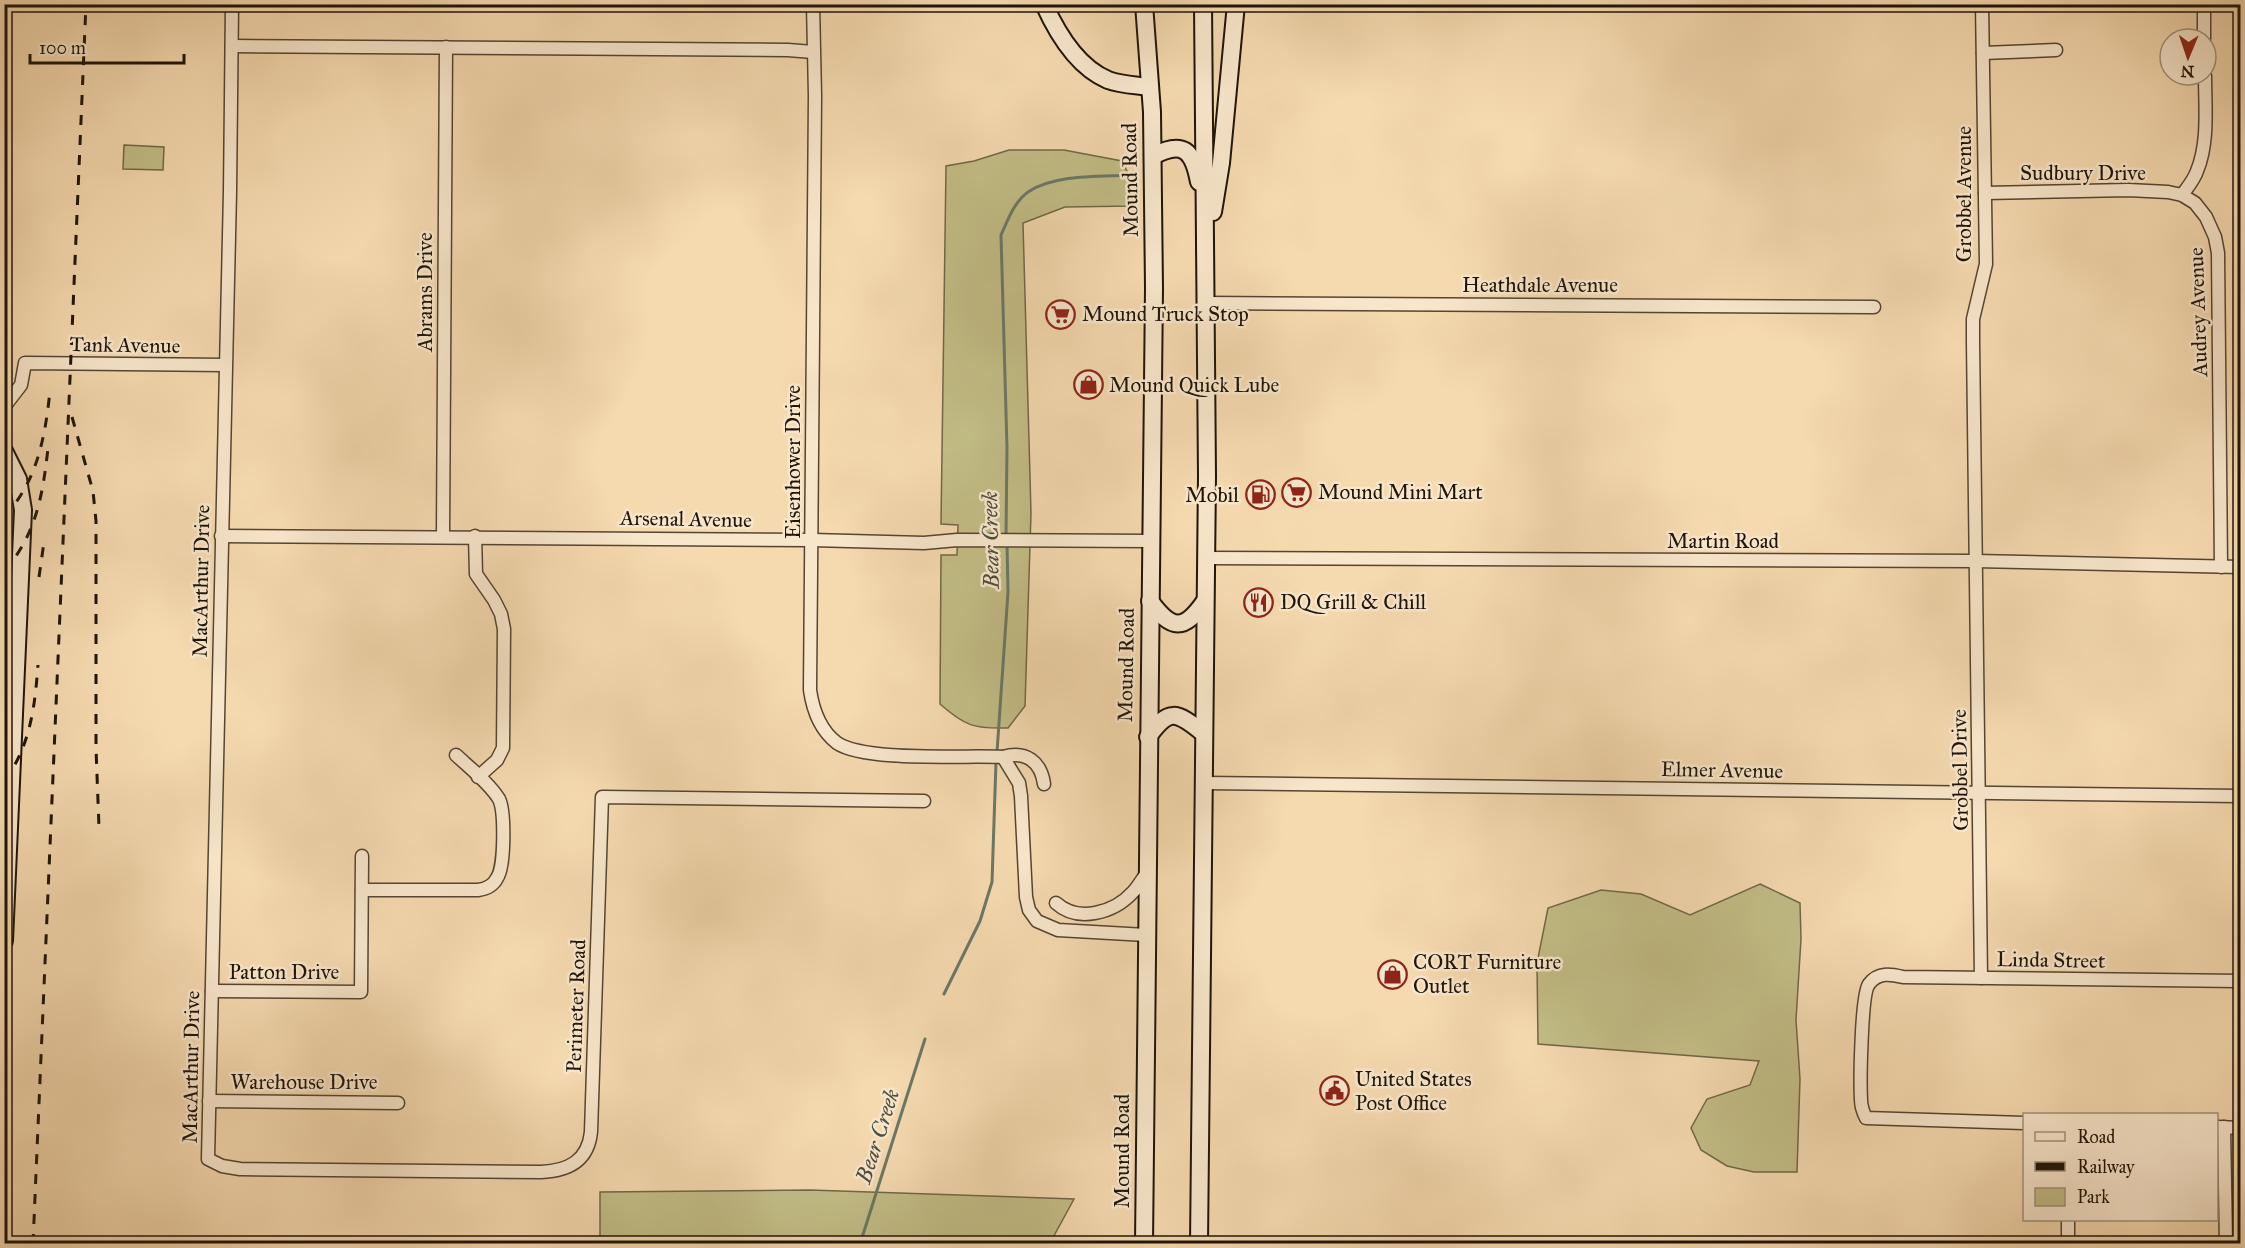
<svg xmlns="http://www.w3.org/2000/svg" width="2245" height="1248" font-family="'IM FELL Great Primer',serif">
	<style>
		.green { fill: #c2bd86; stroke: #706847; stroke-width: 1.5 }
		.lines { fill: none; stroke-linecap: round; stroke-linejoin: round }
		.stream { stroke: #6a7867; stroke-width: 3 }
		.street-casing { stroke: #544532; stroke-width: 15 }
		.secondary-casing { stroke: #1e1408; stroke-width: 20 }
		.street { stroke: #f8e6cb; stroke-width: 12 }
		.secondary { stroke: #f8e6cb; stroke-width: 16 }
		.rail { stroke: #1e1408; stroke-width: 3; stroke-dasharray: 10 10; stroke-linecap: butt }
		.labels { text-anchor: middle; stroke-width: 5; stroke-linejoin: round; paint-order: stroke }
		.street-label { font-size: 21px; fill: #1e1408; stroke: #f8e6cb }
		.poi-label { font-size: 21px; fill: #1e1408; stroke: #f8e6cb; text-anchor: start }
		.water-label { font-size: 22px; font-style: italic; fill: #4a4e40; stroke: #f8e6cb }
	</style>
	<rect width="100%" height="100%" fill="#f5d9af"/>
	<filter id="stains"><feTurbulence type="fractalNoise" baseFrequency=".00333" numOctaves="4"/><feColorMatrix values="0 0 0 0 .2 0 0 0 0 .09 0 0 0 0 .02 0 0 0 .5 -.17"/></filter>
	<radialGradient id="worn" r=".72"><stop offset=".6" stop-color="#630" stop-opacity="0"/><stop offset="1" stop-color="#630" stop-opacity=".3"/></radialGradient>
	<g class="green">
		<path d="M124 145 164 147 163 170 123 169Z"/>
		<path d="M1009 150H1064L1122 161 1134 186 1132 206 1065 207 1023 223 1031 513 1025 706 1008 728C974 729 965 726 940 704L941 555H957L958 525 941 524 946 166 974 161Z"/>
		<path d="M1760 884 1800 903 1801 939 1796 1020 1800 1079 1797 1172H1754L1727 1166 1701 1150 1691 1128 1707 1099 1750 1085 1759 1061 1538 1044 1537 963 1548 908 1601 890 1641 894 1690 915Z"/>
		<path d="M810 1190 1074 1199 1050 1243H600V1192Z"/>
	</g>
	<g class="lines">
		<g class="stream">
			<path d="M1006 536 1007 448 1001 235C1008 220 1014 202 1028 192 1054 174 1101 177 1133 175"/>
			<path d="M997 752 1008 592 1007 543"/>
			<path d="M944 994 980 921 992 882 996 762"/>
			<path d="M860 1244 925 1039"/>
		</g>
		<defs>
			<g id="street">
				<path d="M232 4 230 192 208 1159 222 1166 240 1169 541 1172C568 1171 588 1161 591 1132L602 797 924 801"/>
				<path d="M813 4 815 96 810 690C813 711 820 730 837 743 865 762 966 755 1003 757 1026 750 1041 762 1044 784"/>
				<path d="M2204 4V39"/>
				<path d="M232 46 788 50 813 52"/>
				<path d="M1983 53 2056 50"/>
				<path d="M1985 193 2128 190 2168 192 2182 195 2195 203 2206 217 2215 237 2218 253 2221 567"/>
				<path d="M2182 195C2187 188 2194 180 2197 171 2209 142 2205 106 2205 75"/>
				<path d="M1206 303 1874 307"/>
				<path d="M4 407 21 385 25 363 225 365"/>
				<path d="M221 536 812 540 924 543 957 540 1151 541"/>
				<path d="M443 536 446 47"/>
				<path d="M475 536 476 574 494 600 501 614 504 629 503 748 497 760 478 777"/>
				<path d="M1205 558 1976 561 2240 567"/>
				<path d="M1003 757 1019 783 1021 796 1026 897 1029 910 1037 921 1058 930 1146 935"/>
				<path d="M1204 783 2240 796"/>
				<path d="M362 890H478C486 889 493 886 497 878 505 867 505 811 499 799 489 783 470 768 456 755"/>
				<path d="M1056 903C1078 923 1114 913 1133 892 1138 887 1142 879 1147 873"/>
				<path d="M1981 978 1973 341V319L1986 264 1982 4"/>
				<path d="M212 991 361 992 362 856"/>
				<path d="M209 1101 398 1103"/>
				<path d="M2024 1123 1866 1118C1863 1112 1861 1107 1861 1100 1860 1083 1861 994 1869 984 1878 972 1890 974 1903 977L2240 981"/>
				<path d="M2218 1127 2240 1128"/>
				<path d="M2224 1127 2226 1244"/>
				<path d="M2068 1220V1244"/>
			</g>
			<g id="secondary">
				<path d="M1044 4C1057 33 1077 67 1108 80 1121 85 1136 85 1150 87"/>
				<path d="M1153 156C1183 140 1193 150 1199 182"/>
				<path d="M1213 212 1221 163 1236 4"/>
				<path d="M4 451 18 479 23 510 4 941"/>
				<path d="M1150 601C1172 631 1184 631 1205 601"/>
				<path d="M1148 737C1169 708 1176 711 1203 733"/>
				<path d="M1144 1244 1154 288 1152 112 1144 4"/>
				<path d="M1199 1244 1207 476 1203 4"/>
			</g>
		</defs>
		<use href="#street" class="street-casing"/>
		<use href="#secondary" class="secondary-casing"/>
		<use href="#street" class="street"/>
		<use href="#secondary" class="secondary"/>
		<g class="rail">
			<path d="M72 417 93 491 96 521V749L99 827"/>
			<path d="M4 517C37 482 45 438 50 391"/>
			<path d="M4 571C36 536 43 494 48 448"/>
			<path d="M39 577 44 542"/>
			<path d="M4 781C30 748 35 706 38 665"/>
			<path d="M33 1244 86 4"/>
		</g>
	</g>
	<defs>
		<symbol id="supermarket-ring" viewBox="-11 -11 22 22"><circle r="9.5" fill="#f8e6cb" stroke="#8f2418" stroke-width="1.5"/><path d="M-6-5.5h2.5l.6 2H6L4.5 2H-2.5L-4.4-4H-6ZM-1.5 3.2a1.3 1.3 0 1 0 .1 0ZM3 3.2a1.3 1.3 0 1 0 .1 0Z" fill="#8f2418"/></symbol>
		<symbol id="shop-ring" viewBox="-11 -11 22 22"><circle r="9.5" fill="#f8e6cb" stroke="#8f2418" stroke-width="1.5"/><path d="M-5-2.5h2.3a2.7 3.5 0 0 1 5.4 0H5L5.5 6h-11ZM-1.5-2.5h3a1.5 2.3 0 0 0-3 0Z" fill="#8f2418"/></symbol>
		<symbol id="fuel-ring" viewBox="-11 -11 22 22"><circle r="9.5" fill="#f8e6cb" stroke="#8f2418" stroke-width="1.5"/><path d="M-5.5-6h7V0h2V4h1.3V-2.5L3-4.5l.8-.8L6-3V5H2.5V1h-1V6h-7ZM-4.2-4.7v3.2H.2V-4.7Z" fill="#8f2418"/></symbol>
		<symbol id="restaurant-ring" viewBox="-11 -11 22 22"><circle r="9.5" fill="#f8e6cb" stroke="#8f2418" stroke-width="1.5"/><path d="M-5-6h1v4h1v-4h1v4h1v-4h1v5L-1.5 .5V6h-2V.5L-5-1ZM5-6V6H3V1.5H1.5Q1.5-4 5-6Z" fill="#8f2418"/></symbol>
		<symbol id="civic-ring" viewBox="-11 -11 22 22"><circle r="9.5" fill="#f8e6cb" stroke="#8f2418" stroke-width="1.5"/><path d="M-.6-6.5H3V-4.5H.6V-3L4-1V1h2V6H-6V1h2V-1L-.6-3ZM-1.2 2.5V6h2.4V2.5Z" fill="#8f2418"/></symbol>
	</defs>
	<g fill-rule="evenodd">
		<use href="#supermarket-ring" x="1044" y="298" width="33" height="33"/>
		<use href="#shop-ring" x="1072" y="368" width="33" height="33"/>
		<use href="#supermarket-ring" x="1280" y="476" width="33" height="33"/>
		<use href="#fuel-ring" x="1244" y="478" width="33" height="33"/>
		<use href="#restaurant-ring" x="1242" y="586" width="33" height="33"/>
		<use href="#shop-ring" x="1376" y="958" width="33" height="33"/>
		<use href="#civic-ring" x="1318" y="1074" width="33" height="33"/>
	</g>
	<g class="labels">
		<g class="street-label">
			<text x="2083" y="180">Sudbury Drive</text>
			<text transform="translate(1130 180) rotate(-91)" y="7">Mound Road</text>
			<text transform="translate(1964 194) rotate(-90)" y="7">Grobbel Avenue</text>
			<text x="1540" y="292">Heathdale Avenue</text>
			<text transform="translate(425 292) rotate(-90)" y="7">Abrams Drive</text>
			<text transform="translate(2198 312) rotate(-92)" y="7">Audrey Avenue</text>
			<text transform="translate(125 345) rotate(1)" y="7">Tank Avenue</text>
			<text transform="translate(793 462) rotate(-90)" y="7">Eisenhower Drive</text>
			<text transform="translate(686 519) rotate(1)" y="7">Arsenal Avenue</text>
			<text x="1723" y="548">Martin Road</text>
			<text transform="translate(201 581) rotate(-89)" y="7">MacArthur Drive</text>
			<text transform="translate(1126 665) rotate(-89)" y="7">Mound Road</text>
			<text transform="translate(1722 770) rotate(1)" y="7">Elmer Avenue</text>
			<text transform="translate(1960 770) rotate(-91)" y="7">Grobbel Drive</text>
			<text transform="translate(2051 960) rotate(1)" y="7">Linda Street</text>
			<text x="284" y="979">Patton Drive</text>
			<text transform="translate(576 1006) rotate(-88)" y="7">Perimeter Road</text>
			<text transform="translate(191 1067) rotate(-89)" y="7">MacArthur Drive</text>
			<text x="304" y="1089">Warehouse Drive</text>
			<text transform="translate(1122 1151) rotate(-90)" y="7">Mound Road</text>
		</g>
		<g class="poi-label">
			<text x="1082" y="321">Mound Truck Stop</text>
			<text x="1109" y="392">Mound Quick Lube</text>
			<text x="1318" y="499">Mound Mini Mart</text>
			<text x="1239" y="502" text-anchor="end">Mobil</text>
			<text x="1280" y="609">DQ Grill &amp; Chill</text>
			<text x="1413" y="969">CORT Furniture<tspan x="1413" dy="24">Outlet</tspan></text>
			<text x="1355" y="1086">United States<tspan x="1355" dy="24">Post Office</tspan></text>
		</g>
		<g class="water-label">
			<text transform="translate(990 540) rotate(-91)" y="8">Bear Creek</text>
			<text transform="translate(877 1136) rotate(-72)" y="8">Bear Creek</text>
		</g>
	</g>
	<rect width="2245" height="1248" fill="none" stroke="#f5d9af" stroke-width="24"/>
	<rect x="6" y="6" width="2233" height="1236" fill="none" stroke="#1e1408" stroke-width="3"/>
	<rect x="12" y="12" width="2221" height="1224" fill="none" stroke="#1e1408" stroke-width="1.5"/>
	<rect x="2023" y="1113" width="195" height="108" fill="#f8e6cb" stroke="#a1927d" stroke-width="1.5"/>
	<rect x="2035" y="1132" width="30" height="9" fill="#f8e6cb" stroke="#a1927d" stroke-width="1.5"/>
	<text x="2077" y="1143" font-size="18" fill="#1e1408">Road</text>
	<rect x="2035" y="1162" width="30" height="9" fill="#1e1408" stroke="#a1927d" stroke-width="1.5"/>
	<text x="2077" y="1173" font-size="18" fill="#1e1408">Railway</text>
	<rect x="2035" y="1188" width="30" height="18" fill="#c2bd86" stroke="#a1927d" stroke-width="1.5"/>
	<text x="2077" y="1203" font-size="18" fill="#1e1408">Park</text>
	<g transform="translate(2188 57) rotate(182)"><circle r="28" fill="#f8e6cb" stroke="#a1927d" stroke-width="1.5"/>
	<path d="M0-4.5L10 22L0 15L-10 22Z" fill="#8f2418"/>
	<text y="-9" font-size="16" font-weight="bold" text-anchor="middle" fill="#1e1408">N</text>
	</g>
	<path d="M30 54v9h154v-9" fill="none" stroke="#1e1408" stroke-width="3"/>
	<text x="39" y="54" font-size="18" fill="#1e1408" stroke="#f8e6cb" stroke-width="4.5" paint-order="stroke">100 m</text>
	<rect width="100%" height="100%" filter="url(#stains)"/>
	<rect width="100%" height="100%" fill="url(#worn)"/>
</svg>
